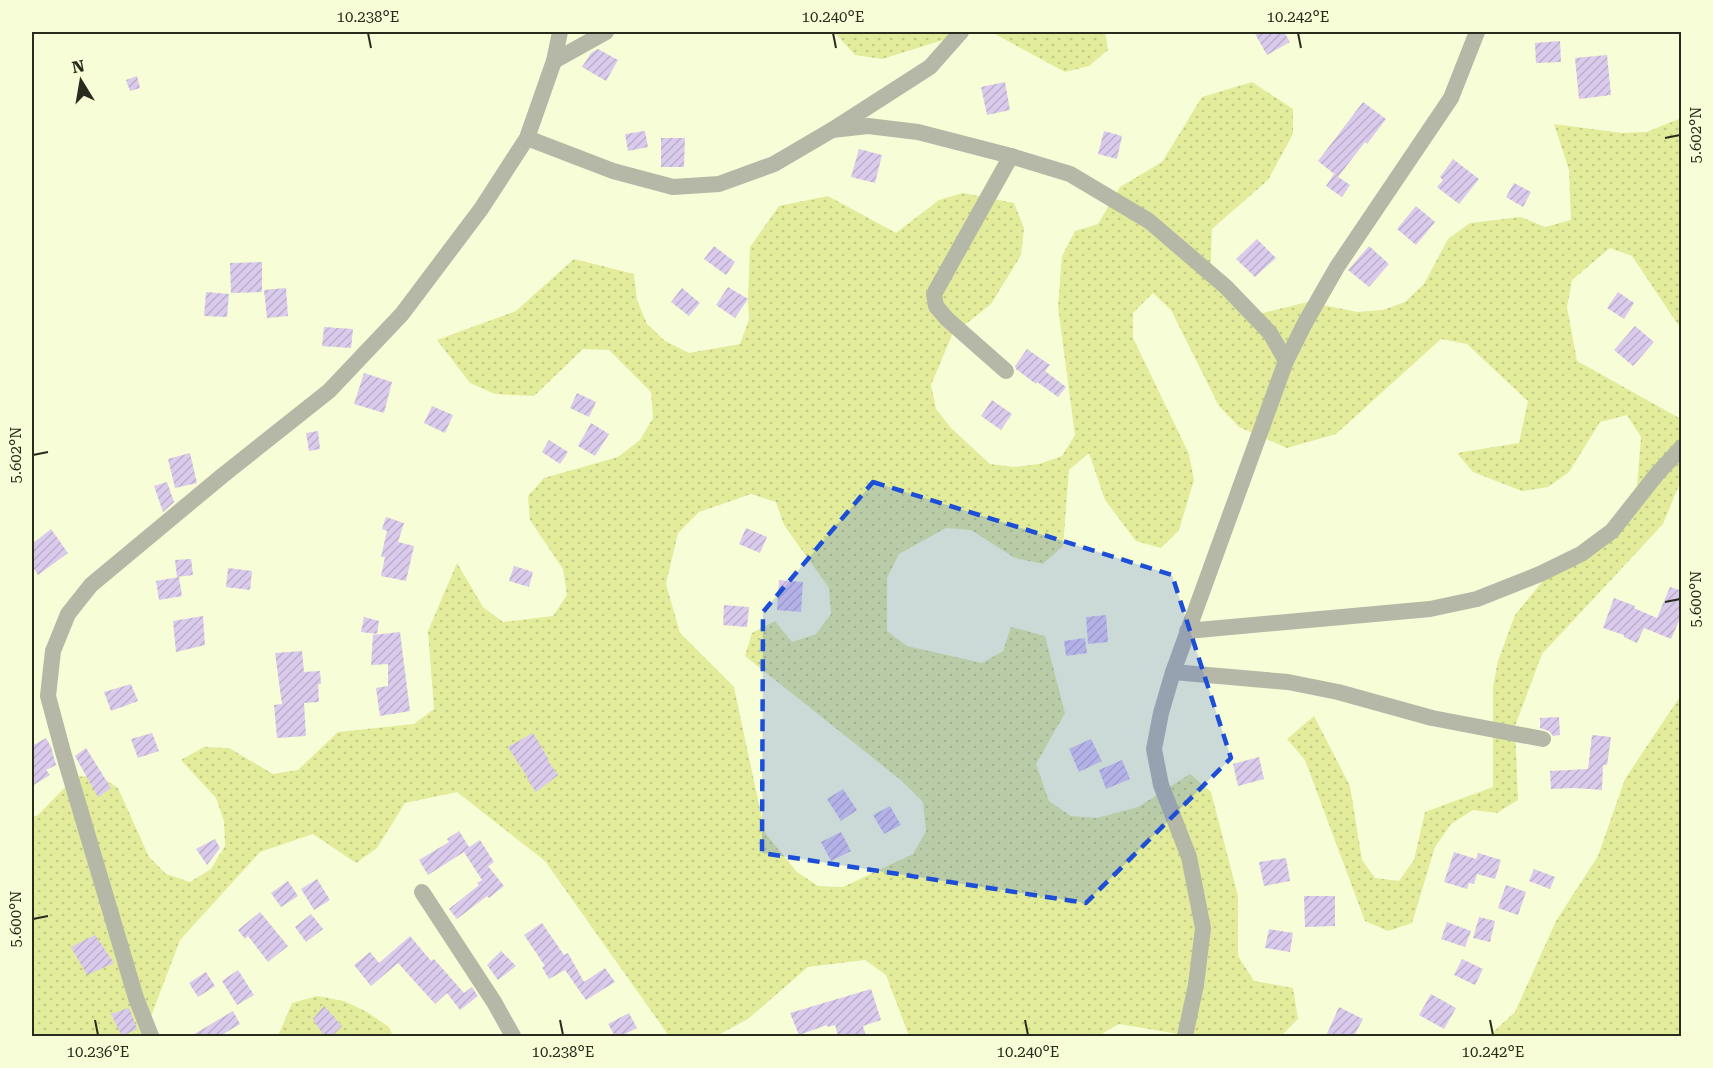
<svg xmlns="http://www.w3.org/2000/svg" width="1713" height="1068" font-family="'Roboto Serif',serif">
	<style>
		.grass { fill: url(#grass-dots); fill-rule: evenodd }
		.building { fill: url(#building-hatch) }
		.lines { fill: none; stroke-linecap: round; stroke-linejoin: round }
		.minor { stroke: #b5b7a7; stroke-width: 16 }
		.marked { fill: #1d4ed8; fill-opacity: 0.2; stroke: #1d4ed8; stroke-width: 4.5; stroke-dasharray: 12 8; stroke-linejoin: round }
		.ticks { fill: none; stroke: #292b1d; stroke-width: 2 }
		.neatline { fill: none; stroke: #292b1d; stroke-width: 2 }
		.ticks-label { font-size: 15px; text-anchor: middle; fill: #292b1d }
	</style>
	<defs>
		<pattern id="grass-dots" width="8" height="8" patternUnits="userSpaceOnUse" patternTransform="scale(1.5)"><rect width="8" height="8" fill="#e2ec9b"/><path d="M2 2h.1M6 6h.1" fill="none" stroke="#c2cb85" stroke-width="1.8" stroke-linecap="round"/></pattern>
		<pattern id="building-hatch" width="6" height="6" patternUnits="userSpaceOnUse" patternTransform="scale(1.5)"><rect width="6" height="6" fill="#dacaec"/><path d="M-1 1l2-2M0 6l6-6M5 7l2-2" fill="none" stroke="#bbaeca"/></pattern>
	</defs>
	<rect width="100%" height="100%" fill="#f7fdd7"/>
	<g class="grass">
		<path d="M835 32H964L959 35 882 59 855 55 836 34Z"/>
		<path d="M983 32H1105L1108 50 1089 66 1065 72 993 33Z"/>
		<path d="M1252 82 1293 109V134L1268 180 1212 229 1210 281 1246 317 1308 302 1357 312 1383 310 1405 302 1424 284 1448 239 1470 223 1521 217 1545 227 1571 220 1569 170 1554 124 1622 133 1647 132 1681 118V329L1632 256 1610 248 1572 280 1567 307 1577 361 1681 419V480L1663 524 1542 654 1515 726 1518 800 1497 813 1473 810 1451 824 1435 847 1412 923 1388 931 1365 921 1305 760 1287 739 1314 716 1350 786 1362 860 1375 878 1399 881 1414 860 1425 812 1493 787V687L1498 661 1515 615 1555 566 1612 531 1637 486 1641 437 1627 415 1600 422 1569 472 1548 487 1522 491 1473 472 1457 453 1519 443 1528 401 1467 344 1441 339 1336 434 1287 448 1239 427 1219 406 1171 310 1153 293 1133 313V338L1189 454 1194 480 1179 530 1161 548 1136 541 1105 500 1089 453 1069 470 1063 546 1043 564 1015 558 971 530 946 528 899 554 887 578V631L907 646 982 663 1003 651 1011 627 1045 636 1065 713 1036 764 1049 801 1071 816 1097 818 1138 807 1190 774 1211 792 1238 896V956L1254 981 1293 988 1298 1019 1281 1036H1190L1119 1024 1098 1036H909L886 975 865 960 808 967 748 1019 716 1036H669L545 861 457 792 405 803 377 848 356 863 313 834 260 852 180 940 144 1035 138 1036H32V817L38 815 75 777 98 775 118 788 149 857 166 874 190 882 211 869 225 846 224 821 216 798 181 760 204 747 229 748 273 774 298 770 338 732 414 724 434 709 428 631 457 563 483 607 503 622 553 616 567 595 563 569 530 520 528 496 544 478 618 457 640 440 653 418 651 392 609 350 583 349 534 396 495 394 470 383 437 340 516 311 574 259 634 274 637 300 647 324 665 341 689 353 740 344 749 320 748 299 750 247 779 206 828 196 896 233 939 200 963 193 1014 203 1024 228 1021 255 991 304 952 335 931 385 936 409 951 428 990 464 1014 467 1039 464 1062 456 1075 435 1058 307 1062 256 1075 231 1098 224 1120 187 1162 162 1202 97ZM751 494 776 502 784 525 829 588 831 614 816 634 792 642 775 621 752 633 745 656 902 781 923 802 926 831 913 854 843 887 818 886 797 872 765 833 734 687 680 633 666 584 678 533 699 512Z"/>
		<path d="M1681 695V1036H1489L1515 1012 1556 921 1598 856 1625 779Z"/>
		<path d="M317 996 344 1001 367 1012 389 1027 393 1036H278L292 1003Z"/>
	</g>
	<g class="building">
		<path d="M1254 32H1284L1290 42 1267 55Z"/>
		<path d="M1560 41 1561 62 1536 63 1535 43Z"/>
		<path d="M598 49 618 60 606 81 582 67 591 53Z"/>
		<path d="M1607 55 1611 95 1579 99 1575 58Z"/>
		<path d="M137 76 140 88 130 91 126 80Z"/>
		<path d="M1005 82 1010 110 987 115 981 87Z"/>
		<path d="M1363 102 1386 119 1367 144 1365 142 1338 177 1318 161Z"/>
		<path d="M645 131 648 147 628 151 625 134Z"/>
		<path d="M1104 131 1122 136 1117 159 1098 154Z"/>
		<path d="M661 138H685L684 167H661Z"/>
		<path d="M859 149 882 155 875 183 851 177Z"/>
		<path d="M1453 159 1479 179 1459 204 1437 187 1443 180 1440 177Z"/>
		<path d="M1334 174 1350 185 1342 197 1326 186Z"/>
		<path d="M1514 183 1531 192 1523 207 1506 197Z"/>
		<path d="M1416 206 1435 222 1416 245 1397 229Z"/>
		<path d="M1257 239 1276 258 1255 277 1236 259Z"/>
		<path d="M714 246 735 262 726 275 704 259Z"/>
		<path d="M1369 246 1389 264 1369 287 1348 270Z"/>
		<path d="M262 262V292L231 293 230 263Z"/>
		<path d="M728 287 748 299 735 318 716 305Z"/>
		<path d="M286 288 288 316 267 318 264 290Z"/>
		<path d="M682 288 700 303 689 316 671 302Z"/>
		<path d="M206 292 229 294 227 317 204 316Z"/>
		<path d="M1618 292 1634 303 1624 319 1607 308Z"/>
		<path d="M1635 326 1654 342 1633 366 1614 350Z"/>
		<path d="M324 327 353 329 351 348 322 346Z"/>
		<path d="M1027 349 1050 365 1045 371 1066 387 1058 397 1037 382 1036 384 1016 369 1015 366Z"/>
		<path d="M364 373 392 382 384 413 354 404Z"/>
		<path d="M577 393 596 402 589 417 570 408Z"/>
		<path d="M992 400 1012 414 1001 430 981 416Z"/>
		<path d="M432 406 453 415 445 433 424 423Z"/>
		<path d="M591 423 609 434 595 456 578 446Z"/>
		<path d="M318 431 320 449 309 451 306 433Z"/>
		<path d="M549 440 568 452 560 464 542 452Z"/>
		<path d="M190 453 197 483 175 488 168 459Z"/>
		<path d="M167 482 174 502 163 512 154 486Z"/>
		<path d="M386 517 404 523 398 542 414 546 406 581 381 576 385 557H381L387 531 382 529Z"/>
		<path d="M746 528 767 537 760 553 739 544Z"/>
		<path d="M51 529 68 553 38 575 32 566V544Z"/>
		<path d="M191 559 193 575 177 577 175 560Z"/>
		<path d="M514 566 533 572 529 587 509 581Z"/>
		<path d="M228 568 252 571 250 590 226 587Z"/>
		<path d="M179 577 182 596 159 600 156 581Z"/>
		<path d="M779 580 803 582 801 612 777 610Z"/>
		<path d="M1670 587 1682 591V614L1671 639 1644 628 1637 643 1624 637V635L1603 628 1614 598 1635 606 1634 608 1657 618Z"/>
		<path d="M724 605 749 607 747 627 723 625Z"/>
		<path d="M1106 615 1108 642 1088 644 1086 617Z"/>
		<path d="M203 616 205 645 176 652 173 621Z"/>
		<path d="M364 617 379 621 377 634 361 632Z"/>
		<path d="M400 632 410 711 380 716 376 688 388 686V664L371 665 373 635Z"/>
		<path d="M1085 638 1087 653 1066 656 1064 641Z"/>
		<path d="M302 651 304 672 320 671 321 684H318L319 702 304 703 306 736 277 738 274 705 282 704 275 653Z"/>
		<path d="M131 684 138 701 111 711 104 692Z"/>
		<path d="M1559 717 1560 735 1553 736 1549 731 1540 728V718Z"/>
		<path d="M152 733 159 751 138 758 131 739Z"/>
		<path d="M533 733 549 760 548 761 558 775 536 792 527 779 528 778 508 747Z"/>
		<path d="M1592 735 1611 737 1607 765H1603L1602 790 1575 788 1551 789 1550 771 1588 769Z"/>
		<path d="M46 738 51 747 56 765 46 770 50 775 32 786V746Z"/>
		<path d="M1091 739 1102 761 1079 772 1069 749Z"/>
		<path d="M86 748 111 788 98 797 75 756Z"/>
		<path d="M1259 757 1264 779 1238 786 1233 764Z"/>
		<path d="M1122 760 1130 779 1106 789 1099 770Z"/>
		<path d="M843 789 857 810 841 821 827 799Z"/>
		<path d="M890 806 901 825 884 834 873 815Z"/>
		<path d="M459 831 469 847 480 840 494 862 488 866 504 886 489 898 487 896 457 919 449 909 479 885 477 883 482 880 464 852 428 875 419 860 449 842 447 839Z"/>
		<path d="M841 832 851 851 831 861 821 842Z"/>
		<path d="M215 839 220 848 207 865 196 849Z"/>
		<path d="M1454 852 1476 859 1478 853 1501 860 1495 879 1477 874 1474 884 1469 883 1467 889 1444 882Z"/>
		<path d="M1286 858 1290 881 1264 886 1259 862Z"/>
		<path d="M1534 869 1555 877 1550 889 1529 881Z"/>
		<path d="M317 879 330 900 314 910 301 889Z"/>
		<path d="M288 881 298 896 281 907 271 893Z"/>
		<path d="M1506 885 1526 892 1518 915 1498 908Z"/>
		<path d="M1304 896H1335V926L1305 927Z"/>
		<path d="M260 912 288 946 268 962 248 936 245 939 238 930Z"/>
		<path d="M311 914 323 929 306 942 295 927Z"/>
		<path d="M1479 917 1495 921 1490 942 1473 938Z"/>
		<path d="M1447 922 1471 931 1465 947 1441 939Z"/>
		<path d="M542 923 564 955 568 953 584 982 605 968 615 982 586 1000 565 970 549 979 542 967 545 966 524 935Z"/>
		<path d="M1269 929 1293 933 1290 952 1265 948Z"/>
		<path d="M95 935 114 963 87 975 71 947Z"/>
		<path d="M410 936 431 961 434 959 464 993 472 987 478 996 460 1010 447 993 435 1004 398 963 371 986 354 965 370 952 379 963Z"/>
		<path d="M501 951 516 966 498 980 487 965Z"/>
		<path d="M1462 959 1483 969 1475 985 1454 975Z"/>
		<path d="M238 970 254 995 237 1005 222 981Z"/>
		<path d="M206 972 215 986 198 997 189 983Z"/>
		<path d="M871 989 881 1020 863 1026 866 1036H838L835 1025 828 1027 827 1025 799 1035 790 1013Z"/>
		<path d="M1431 994 1456 1008 1444 1029 1419 1015Z"/>
		<path d="M324 1006 342 1026 332 1036H324L313 1019Z"/>
		<path d="M1339 1007 1363 1019 1354 1036H1326Z"/>
		<path d="M129 1008 137 1029 122 1036 111 1014Z"/>
		<path d="M233 1011 240 1024 220 1036H191Z"/>
		<path d="M629 1013 637 1028 621 1036H615L608 1024Z"/>
	</g>
	<g class="lines">
		<g class="minor">
			<path d="M554 61 606 32"/>
			<path d="M832 130 868 126 918 132 1011 156 1070 174 1149 221 1226 287 1270 333 1286 361"/>
			<path d="M527 138 613 171 673 187 719 184 774 164 832 130 930 67 961 32"/>
			<path d="M1006 371 947 319 936 306 934 294 1011 156"/>
			<path d="M1187 631 1430 609 1477 599 1540 574 1581 554 1612 531 1657 474 1682 447"/>
			<path d="M1173 672 1288 682 1338 692 1432 718 1543 739"/>
			<path d="M422 892 494 1002 513 1036"/>
			<path d="M151 1036 136 998 63 752 48 696 53 651 68 614 91 585 222 476 329 391 402 314 481 209 527 138 554 61 560 32"/>
			<path d="M1185 1036 1196 985 1203 928 1189 857 1161 785 1154 749 1161 713 1173 672 1286 361 1305 323 1337 267 1451 98 1477 32"/>
		</g>
	</g>
	<path class="marked" d="M873 482 1172 575 1231 758 1086 903 762 853 763 612Z"/>
	<path class="ticks" d="M368 33 371 48M833 33 836 48M1298 33 1301 48M1665 138 1680 135M33 455 48 452M1665 602 1680 599M33 919 48 916M95 1020 98 1035M560 1020 563 1035M1025 1020 1028 1035M1490 1020 1493 1035"/>
	<rect width="1713" height="1068" fill="none" stroke="#f7fdd7" stroke-width="66"/>
	<g transform="translate(81 81) rotate(349)" stroke="#f7fdd7" stroke-width="4.5" paint-order="stroke">
	<path d="M0-4.5L10 22L0 15L-10 22Z" fill="#292b1d"/>
	<text y="-9" font-size="16" font-weight="bold" text-anchor="middle" fill="#292b1d">N</text>
	</g>
	<rect x="33" y="33" width="1647" height="1002" class="neatline"/>
	<g class="ticks-label">
		<text x="368" y="22">10.238°E</text>
		<text x="833" y="22">10.240°E</text>
		<text x="1298" y="22">10.242°E</text>
		<text transform="translate(1696 135) rotate(-90)" y="5">5.602°N</text>
		<text transform="translate(16 455) rotate(-90)" y="5">5.602°N</text>
		<text transform="translate(1696 599) rotate(-90)" y="5">5.600°N</text>
		<text transform="translate(16 919) rotate(-90)" y="5">5.600°N</text>
		<text x="98" y="1057">10.236°E</text>
		<text x="563" y="1057">10.238°E</text>
		<text x="1028" y="1057">10.240°E</text>
		<text x="1493" y="1057">10.242°E</text>
	</g>
</svg>
